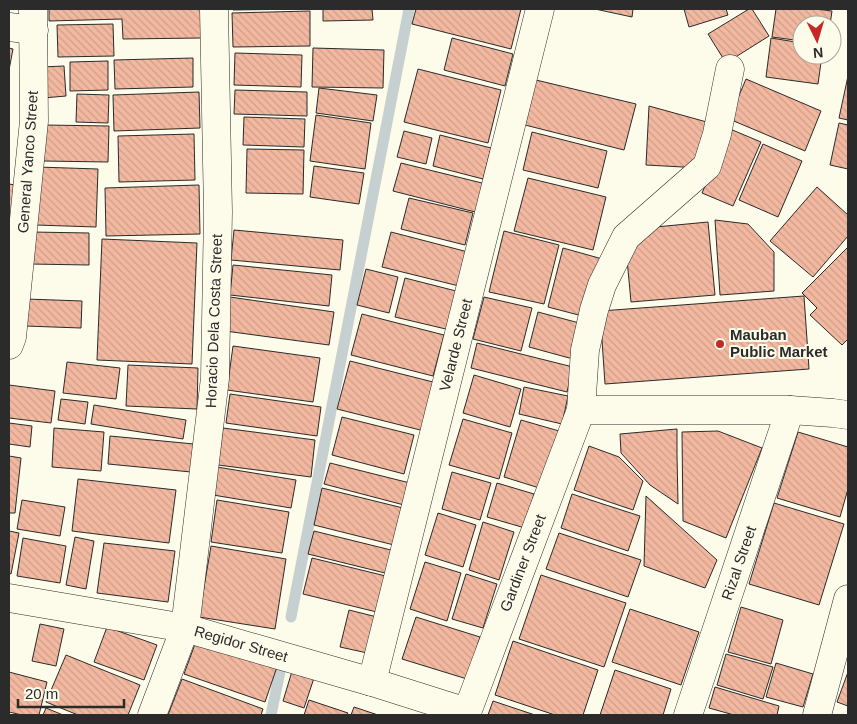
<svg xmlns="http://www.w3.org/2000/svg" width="857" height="724" font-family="Helvetica,sans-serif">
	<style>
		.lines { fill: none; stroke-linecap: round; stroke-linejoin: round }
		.stream { stroke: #c7d0d0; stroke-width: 11 }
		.building { fill: url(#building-back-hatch); stroke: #2b2b2b }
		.street-casing { stroke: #2b2b2b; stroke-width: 29 }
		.secondary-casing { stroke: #2b2b2b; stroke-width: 29 }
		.street { stroke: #fdfbea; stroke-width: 28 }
		.secondary { stroke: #fdfbea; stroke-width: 28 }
		.poi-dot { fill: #c62828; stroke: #fdfbea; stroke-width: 2 }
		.labels { text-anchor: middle; stroke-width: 4; stroke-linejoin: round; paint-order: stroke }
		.street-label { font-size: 15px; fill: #2b2b2b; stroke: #fdfbea }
		.poi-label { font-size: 15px; font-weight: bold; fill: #2b2b2b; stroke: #fdfbea; text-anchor: start }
	</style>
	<defs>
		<pattern id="building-back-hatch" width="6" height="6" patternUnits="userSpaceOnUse" patternTransform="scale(1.25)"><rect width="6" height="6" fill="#f2b8a0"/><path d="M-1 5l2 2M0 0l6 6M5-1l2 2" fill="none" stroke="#d09e8a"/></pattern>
	</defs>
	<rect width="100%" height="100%" fill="#fdfbea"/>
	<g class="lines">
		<g class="stream">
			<path d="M291 617 409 9"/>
			<path d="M271 715 282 662"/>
		</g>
	</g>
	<g class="building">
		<path d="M49 9H201V38L123 39 122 19 49 21Z"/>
		<path d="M233 9H307L233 10Z"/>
		<path d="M323 9H372L373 20 323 21Z"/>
		<path d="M416 9H521L511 49 412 24Z"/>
		<path d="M595 9H633L632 17Z"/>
		<path d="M684 9H726L728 15 689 27Z"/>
		<path d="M749 9H752L769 36 726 63 708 34Z"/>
		<path d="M776 9H815L832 11 830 25H802V41L772 37Z"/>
		<path d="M310 11V46L233 47 232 13Z"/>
		<path d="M113 24 114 56 58 57 57 25Z"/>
		<path d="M452 38 513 54 505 86 444 70Z"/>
		<path d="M771 38 802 43V55H822L818 84 766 77Z"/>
		<path d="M9 48 13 49 9 70Z"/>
		<path d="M313 48 384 50 383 88 312 87Z"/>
		<path d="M235 53 302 55 301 87 234 85Z"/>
		<path d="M193 58V87L115 89 114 60Z"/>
		<path d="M108 61V90L70 91V62Z"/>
		<path d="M64 66 66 96 43 98 41 67Z"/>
		<path d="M418 69 501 90 488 143 404 122Z"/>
		<path d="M848 76V120L839 118Z"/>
		<path d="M746 79 821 111 805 151 729 119Z"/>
		<path d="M536 80 636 104 624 150 525 125Z"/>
		<path d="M319 88 377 95 373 121 316 113Z"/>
		<path d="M235 90 307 92V116L234 114Z"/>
		<path d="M199 92 200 128 114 131 113 95Z"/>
		<path d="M77 94 109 95 108 123 76 122Z"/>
		<path d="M649 106 714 124 701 168 646 165Z"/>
		<path d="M316 115 371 123 365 169 310 161Z"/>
		<path d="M244 117 305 119 304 147 243 145Z"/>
		<path d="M839 123 848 125V169L830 165Z"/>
		<path d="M44 125 109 126 108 162 43 161Z"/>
		<path d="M730 129 761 142 733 206 702 193Z"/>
		<path d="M404 131 432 138 426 164 397 157Z"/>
		<path d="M532 132 607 151 598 188 523 170Z"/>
		<path d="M194 134 195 180 119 182 118 136Z"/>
		<path d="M440 135 491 148 483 179 433 166Z"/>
		<path d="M763 144 802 161 778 217 739 200Z"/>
		<path d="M247 149 304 150 303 194 246 193Z"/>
		<path d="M401 163 486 184 479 213 393 191Z"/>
		<path d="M314 166 364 173 359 204 310 197Z"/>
		<path d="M37 167 98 169 96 227 36 225Z"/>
		<path d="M528 178 606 197 593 250 514 231Z"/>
		<path d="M9 184 16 185 9 225Z"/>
		<path d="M199 185 200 234 106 236 105 188Z"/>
		<path d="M817 187 848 215V236L813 277 770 241Z"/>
		<path d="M409 198 473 213 465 245 401 229Z"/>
		<path d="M715 220 748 224 774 252V291L720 295Z"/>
		<path d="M708 222 715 295 631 302 627 259 645 228Z"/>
		<path d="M234 230 343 240 340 270 231 260Z"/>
		<path d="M504 231 559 245 544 304 489 292Z"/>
		<path d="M32 232 89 233V265L30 264Z"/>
		<path d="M391 232 468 252 459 286 382 267Z"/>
		<path d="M102 239 197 243 192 364 97 360Z"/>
		<path d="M848 247V339L842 345 810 315 817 308 802 293Z"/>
		<path d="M563 248 606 260 590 318 548 307Z"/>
		<path d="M233 265 332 275 329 306 230 295Z"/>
		<path d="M366 269 398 277 389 313 357 305Z"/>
		<path d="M405 278 460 292 450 330 395 317Z"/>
		<path d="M804 296 809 369 605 384 600 311Z"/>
		<path d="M230 297 334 312 329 345 225 331Z"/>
		<path d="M484 297 532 308 521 351 473 339Z"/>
		<path d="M26 299 82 301 81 328 25 326Z"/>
		<path d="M538 312 583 324 573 359 529 347Z"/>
		<path d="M362 314 444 335 433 376 351 355Z"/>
		<path d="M477 343 573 367 567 392 471 368Z"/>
		<path d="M233 346 320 358 313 402 227 390Z"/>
		<path d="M350 361 441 384 428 432 337 409Z"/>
		<path d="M67 362 120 368 116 399 63 393Z"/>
		<path d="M128 365 198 368 197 409 126 406Z"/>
		<path d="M474 375 521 389 510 427 463 413Z"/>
		<path d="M9 385 55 391 51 423 9 418Z"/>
		<path d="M524 387 568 396 562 424 519 414Z"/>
		<path d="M230 394 321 407 317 436 226 423Z"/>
		<path d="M61 399 88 402 85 424 58 420Z"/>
		<path d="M94 405 186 420 183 439 91 424Z"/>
		<path d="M342 417 414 435 404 474 332 455Z"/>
		<path d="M463 419 512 433 499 479 449 465Z"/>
		<path d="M521 420 566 433 549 491 504 477Z"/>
		<path d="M9 423 32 426 30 447 9 444Z"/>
		<path d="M54 428 104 432 101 471 52 467Z"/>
		<path d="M223 428 315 440 311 477 218 465Z"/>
		<path d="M677 429V455L678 504 650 485 621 453 620 434Z"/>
		<path d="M718 431 762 448 726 538 683 521 682 432Z"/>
		<path d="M798 432 848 447V489L840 517 777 498Z"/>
		<path d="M110 436 194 444 191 472 108 464Z"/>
		<path d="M589 446 619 457 643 481 633 510 574 490Z"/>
		<path d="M9 456 21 458 15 513H9Z"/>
		<path d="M330 463 410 483 404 505 324 484Z"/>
		<path d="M217 467 296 480 291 508 213 495Z"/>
		<path d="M452 472 491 483 480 520 442 509Z"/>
		<path d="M78 479 176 490 169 543 72 531Z"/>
		<path d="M497 483 534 494 525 528 487 517Z"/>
		<path d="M322 488 403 508 394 545 314 525Z"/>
		<path d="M572 494 640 516 628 551 561 528Z"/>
		<path d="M646 496 717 560 705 588 644 566Z"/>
		<path d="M22 500 65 507 60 536 17 529Z"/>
		<path d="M217 500 289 512 282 553 211 542Z"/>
		<path d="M774 503 844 524 819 605 749 584Z"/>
		<path d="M438 513 476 525 463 567 425 555Z"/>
		<path d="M483 522 514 532 499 580 469 570Z"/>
		<path d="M9 531 19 533 11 574 9 573Z"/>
		<path d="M314 531 399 552 393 575 308 554Z"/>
		<path d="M559 533 641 560 628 597 546 569Z"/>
		<path d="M75 537 94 541 86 589 66 585Z"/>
		<path d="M23 538 66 546 60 583 17 576Z"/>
		<path d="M104 543 175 551 168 602 97 593Z"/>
		<path d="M211 546 286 559 275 629 199 617Z"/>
		<path d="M312 558 394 578 385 614 303 594Z"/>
		<path d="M425 562 461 573 447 621 410 609Z"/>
		<path d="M466 574 497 584 483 628 452 619Z"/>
		<path d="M541 575 626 603 604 667 519 639Z"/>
		<path d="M741 607 783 620 771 664 728 652Z"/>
		<path d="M630 609 699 632 681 685 612 662Z"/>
		<path d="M349 610 381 618 372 654 340 647Z"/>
		<path d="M416 617 480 637 467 679 402 659Z"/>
		<path d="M40 624 64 629 56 666 32 661Z"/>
		<path d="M107 627 157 645 144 680 94 662Z"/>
		<path d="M198 636 278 664 265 702 184 674Z"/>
		<path d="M513 641 598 670 583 715H555L495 695Z"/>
		<path d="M726 654 773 667 763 699 717 685Z"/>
		<path d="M66 655 140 685 128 715H78L46 702Z"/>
		<path d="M776 663 813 674 803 707 766 697Z"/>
		<path d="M293 668 315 675 304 708 283 701Z"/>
		<path d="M615 670 671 689 663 715H600Z"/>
		<path d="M9 672 47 682 39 715H22L9 712Z"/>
		<path d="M848 672V706L837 702Z"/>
		<path d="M182 679 263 709 261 715H168Z"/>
		<path d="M715 687 779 706 777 715H734L709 708Z"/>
		<path d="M309 700 348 713 347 715H304Z"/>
		<path d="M493 701 535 715H488Z"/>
		<path d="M354 707 378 715H351Z"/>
		<path d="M46 708 63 715H43Z"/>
	</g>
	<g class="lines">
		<defs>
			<g id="street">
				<path d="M9 27 34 30"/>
				<path d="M9 345 12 337 34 121 33 9"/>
				<path d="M581 410H790L833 413 848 415"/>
				<path d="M9 598 185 628 372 682 467 712"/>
				<path d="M372 682 540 9"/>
				<path d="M466 715 581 410 585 350 594 310 602 285 626 237 707 166 717 134 730 69"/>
				<path d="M688 715 790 410"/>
				<path d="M817 715 848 599"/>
			</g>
			<path id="secondary" d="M152 715 185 628 215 378 218 212 214 9"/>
		</defs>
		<use href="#street" class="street-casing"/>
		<use href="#secondary" class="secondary-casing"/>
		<use href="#street" class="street"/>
		<use href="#secondary" class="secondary"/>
	</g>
	<circle class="poi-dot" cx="720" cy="344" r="5"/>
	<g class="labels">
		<g class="street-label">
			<text transform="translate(28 162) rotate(-86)" y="5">General Yanco Street</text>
			<text transform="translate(214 321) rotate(-88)" y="5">Horacio Dela Costa Street</text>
			<text transform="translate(456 345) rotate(-76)" y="5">Velarde Street</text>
			<text transform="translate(523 563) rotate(-69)" y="5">Gardiner Street</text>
			<text transform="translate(739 563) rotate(-71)" y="5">Rizal Street</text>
			<text transform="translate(241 644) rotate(16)" y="5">Regidor Street</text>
		</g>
		<g class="poi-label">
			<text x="730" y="340">Mauban<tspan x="730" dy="17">Public Market</tspan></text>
		</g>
	</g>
	<rect width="857" height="724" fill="none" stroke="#2b2b2b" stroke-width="20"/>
	<g transform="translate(817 40) rotate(175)"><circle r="24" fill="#fdfbea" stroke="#a9a89e"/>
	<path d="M0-4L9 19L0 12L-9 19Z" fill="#c62828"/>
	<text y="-8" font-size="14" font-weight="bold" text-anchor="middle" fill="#2b2b2b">N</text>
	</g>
	<path d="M18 699v8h106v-8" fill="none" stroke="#2b2b2b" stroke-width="2.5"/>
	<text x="25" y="699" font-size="15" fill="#2b2b2b" stroke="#fdfbea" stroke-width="4" paint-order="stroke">20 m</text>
</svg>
